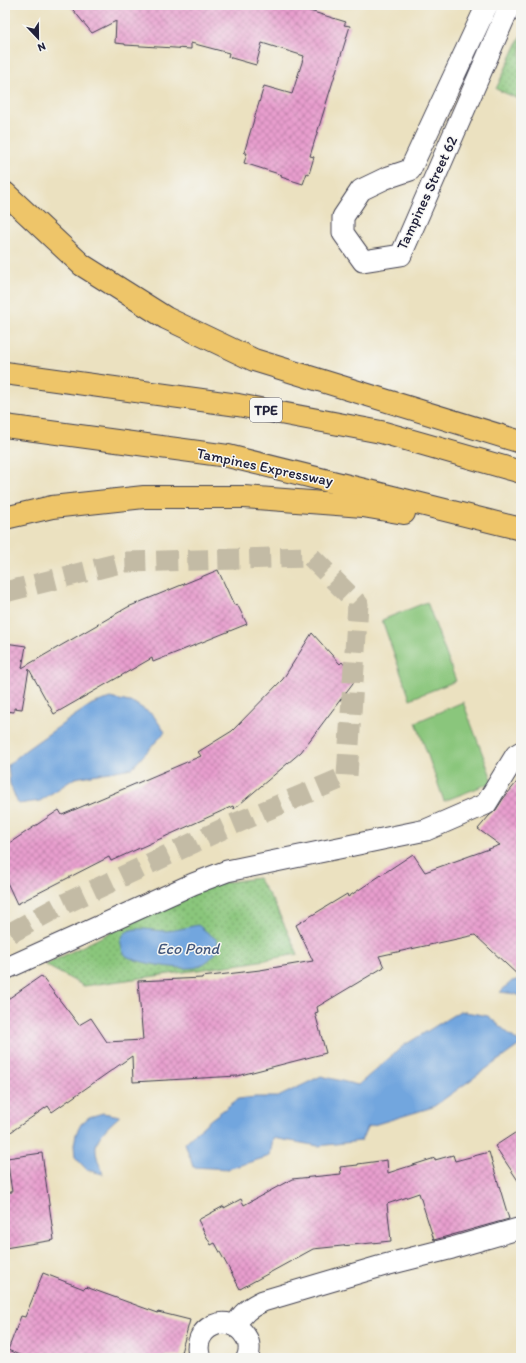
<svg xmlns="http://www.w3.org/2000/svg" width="526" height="1363" font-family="Itim,sans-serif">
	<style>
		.grass { fill: url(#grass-dots); stroke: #56745b }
		.pitch { fill: #8ac67b; stroke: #56745b }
		.water { fill: #72a6de; stroke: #4a648c }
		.building { fill: url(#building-cross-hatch) }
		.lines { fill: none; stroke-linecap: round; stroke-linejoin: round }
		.minor-tunnel { stroke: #c3bba5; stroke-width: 21; stroke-dasharray: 21 10; stroke-linecap: butt }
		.minor-casing { stroke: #403f4f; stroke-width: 23 }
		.highway-casing { stroke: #403f4f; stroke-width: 24 }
		.minor { stroke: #fff; stroke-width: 21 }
		.highway { stroke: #eec569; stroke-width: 22 }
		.labels { text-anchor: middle; stroke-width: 3; stroke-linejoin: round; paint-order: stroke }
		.shield { fill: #f6f6f2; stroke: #626272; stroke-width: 1 }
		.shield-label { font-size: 14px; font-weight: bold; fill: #22223b }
		.street-label { font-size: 15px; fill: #22223b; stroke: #f6f6f2 }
		.water-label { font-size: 16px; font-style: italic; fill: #42577c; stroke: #f6f6f2 }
	</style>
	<defs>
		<pattern id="grass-dots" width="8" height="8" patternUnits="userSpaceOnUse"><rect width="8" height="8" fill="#8ac67b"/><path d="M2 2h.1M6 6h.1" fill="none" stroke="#70a066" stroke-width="1.8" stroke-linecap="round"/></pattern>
		<pattern id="building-cross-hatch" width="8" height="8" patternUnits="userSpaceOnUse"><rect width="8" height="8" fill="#e89ece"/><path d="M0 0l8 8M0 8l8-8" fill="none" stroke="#bc80a8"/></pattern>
	</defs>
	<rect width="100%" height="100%" fill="#f6f6f2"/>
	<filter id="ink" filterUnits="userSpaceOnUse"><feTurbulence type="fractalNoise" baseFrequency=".025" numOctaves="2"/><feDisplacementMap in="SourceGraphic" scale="8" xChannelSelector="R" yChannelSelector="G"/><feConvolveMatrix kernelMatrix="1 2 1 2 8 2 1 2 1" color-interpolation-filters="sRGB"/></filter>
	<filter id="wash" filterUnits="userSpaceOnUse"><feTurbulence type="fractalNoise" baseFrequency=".012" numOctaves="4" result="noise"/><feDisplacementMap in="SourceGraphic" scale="16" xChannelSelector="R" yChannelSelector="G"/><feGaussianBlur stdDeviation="0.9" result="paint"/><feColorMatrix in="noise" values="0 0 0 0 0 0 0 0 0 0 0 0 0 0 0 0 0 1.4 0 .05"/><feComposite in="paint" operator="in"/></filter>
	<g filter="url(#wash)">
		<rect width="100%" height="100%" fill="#ebe1c0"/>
		<g class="grass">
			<path d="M521 35V100L496 89Z"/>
			<path d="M258 878 274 903 298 954 248 963 84 986 45 965 206 885Z"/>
		</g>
		<g class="pitch">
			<path d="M427 602 456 681 410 699 382 620Z"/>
			<path d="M463 702 493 782 444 801 416 722Z"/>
		</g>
		<g class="water">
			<path d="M110 698 134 703 153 715 165 732 132 768 75 778 40 801 18 804 10 784 8 765 27 749 74 716 92 704Z"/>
			<path d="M198 925 216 939 220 947C214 956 207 963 197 967 186 971 138 963 128 957 123 954 122 950 121 944 120 941 122 936 125 933 136 925 152 931 164 931 175 931 187 927 198 925Z"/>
			<path d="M521 979V997L516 994 500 992 512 981Z"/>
			<path d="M460 1011 488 1016 521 1044 433 1107 367 1127 361 1141 318 1146 273 1138 270 1156 228 1169 193 1167 185 1143 210 1120 238 1099 255 1097H278L321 1076 358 1085 403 1046Z"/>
			<path d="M103 1113 120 1116C113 1122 97 1136 96 1146 95 1156 100 1165 103 1174L87 1170 75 1157 74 1145 76 1134 81 1124 89 1117Z"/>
		</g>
		<g id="blocks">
			<g class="building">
				<path d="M69 5H290L346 22 344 25 350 26 310 156 314 157 309 174 307 173 303 184 281 177 282 175 244 163 247 153H244L264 86 292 94 304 56 262 43 256 65 228 57 229 53 191 43V49L125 45V44L115 43 116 21 92 33Z"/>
				<path d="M218 570 234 605 237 604 247 624 153 662 152 658 54 714 29 669 22 709 14 708V712L5 711V643L26 646 22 668 128 607Z"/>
				<path d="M312 633 340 664 342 662 356 679 301 752 234 809 233 806 111 861 109 857 17 904 5 878V846L59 810 62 815 201 756 198 752 232 731 283 679Z"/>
				<path d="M521 777V978L475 935 379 956 384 967 317 1007 318 1012 315 1013 326 1053 237 1076 133 1082 132 1056 52 1112 48 1106 5 1136V1001L41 976 79 1025 91 1018 107 1042 143 1040 138 981 202 978V977L260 970 313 961 296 925 347 894 348 897 413 854 425 872 500 845 478 829 489 816 496 810 503 799Z"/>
				<path d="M521 1129V1185L495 1146Z"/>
				<path d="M489 1152 509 1219 434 1240 419 1193 387 1204 391 1241 313 1249 240 1289 215 1243 211 1245 198 1220 224 1206V1208L241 1199 244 1205 292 1179 341 1174 340 1167 358 1165V1164L387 1160 388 1173 435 1158V1160L453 1155 455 1161Z"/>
				<path d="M42 1153 54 1240 5 1248V1193L12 1192 7 1158Z"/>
				<path d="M43 1273 84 1289 86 1287 158 1313V1312L190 1320 180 1356 165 1355 164 1358H26L8 1350 21 1316 25 1317Z"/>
			</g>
		</g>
	</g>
	<g filter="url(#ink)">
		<use href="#blocks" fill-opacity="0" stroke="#403f4f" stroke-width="1"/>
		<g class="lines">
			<path class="minor-tunnel" d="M5 592 124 562 311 557 358 604 347 776 227 827 58 907 5 936"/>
			<defs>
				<g id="minor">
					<path d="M487 5 410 170 386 178 361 190 343 217V233L363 261 401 255 510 5"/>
					<path d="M5 969 193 884 227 871 426 830 486 804 516 755 521 752"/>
					<path d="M235 1326C242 1313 250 1307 263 1301L385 1265 452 1248 521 1228"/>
					<path d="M200 1358C189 1328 229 1309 246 1337 250 1343 250 1352 247 1358"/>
				</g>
				<g id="highway">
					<path d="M5 193 82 265 166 318 254 360 521 442"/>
					<path d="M5 373 238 405 381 432 521 472"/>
					<path d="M5 426 228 456 521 529"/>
					<path d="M5 518 52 507 144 497H244L363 506 404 513"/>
				</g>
			</defs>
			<use href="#minor" class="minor-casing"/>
			<use href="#highway" class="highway-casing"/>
			<use href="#minor" class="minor"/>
			<use href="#highway" class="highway"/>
		</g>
	</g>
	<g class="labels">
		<rect class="shield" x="250" y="398" width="32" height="24" rx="3"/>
		<g class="shield-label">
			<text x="266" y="415">TPE</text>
		</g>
		<g class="street-label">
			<text transform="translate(427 193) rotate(-65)" y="5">Tampines Street 62</text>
			<text transform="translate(265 467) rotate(12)" y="5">Tampines Expressway</text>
		</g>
		<g class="water-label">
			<text x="188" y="954">Eco Pond</text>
		</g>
	</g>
	<rect width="526" height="1363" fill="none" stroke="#f6f6f2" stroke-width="20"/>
	<g transform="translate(38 38) rotate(158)" stroke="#f6f6f2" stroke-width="3" paint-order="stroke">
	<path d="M0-3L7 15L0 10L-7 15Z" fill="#22223b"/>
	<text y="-6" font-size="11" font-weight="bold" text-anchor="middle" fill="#22223b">N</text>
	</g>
</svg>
